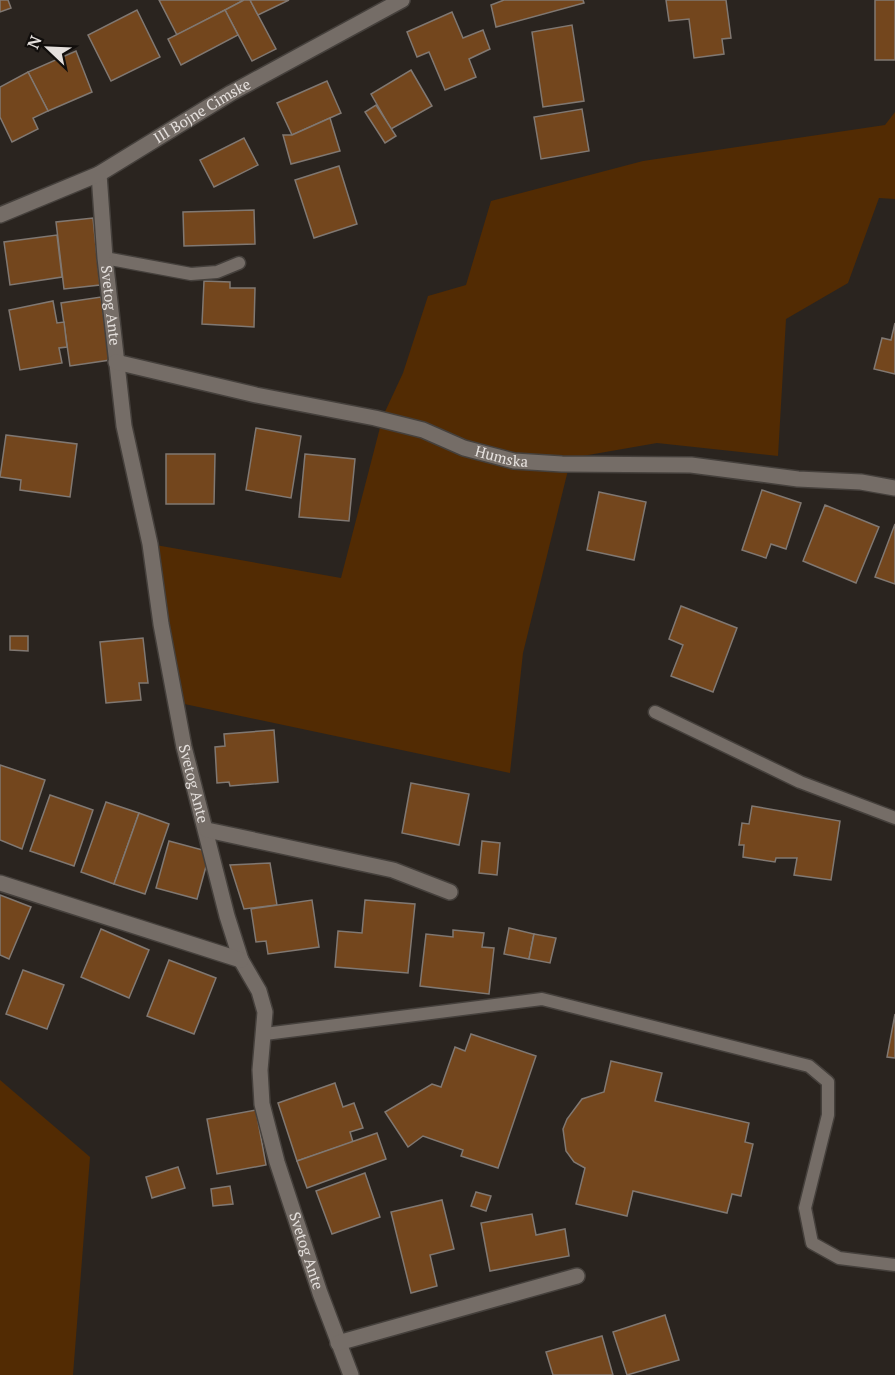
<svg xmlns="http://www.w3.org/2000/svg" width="895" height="1375" font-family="'PT Serif',serif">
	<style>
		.green { fill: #522b03 }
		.building { fill: #73461d; stroke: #807872; stroke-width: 1.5 }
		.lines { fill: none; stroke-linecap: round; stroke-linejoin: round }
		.service-casing { stroke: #45403c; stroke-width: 15 }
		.minor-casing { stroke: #45403c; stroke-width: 18 }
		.tertiary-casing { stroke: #45403c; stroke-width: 18 }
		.service { stroke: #756d67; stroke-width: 12 }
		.minor { stroke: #756d67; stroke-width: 15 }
		.tertiary { stroke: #756d67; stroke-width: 15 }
		.labels { text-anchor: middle; stroke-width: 4.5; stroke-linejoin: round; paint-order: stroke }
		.street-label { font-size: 15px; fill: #e5e0dd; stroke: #110e0c }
	</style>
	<rect width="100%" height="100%" fill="#2a241f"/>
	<g class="green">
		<path d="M895 112V199L879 198 848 283 786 319 778 456 657 443 571 458 523 653 510 773 175 702 150 544 341 578 383 416 403 373 428 296 466 285 491 201 643 161 885 125Z"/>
		<path d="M0 1080 90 1157 73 1375H0Z"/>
	</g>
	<g class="building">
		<path d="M0 0H8L11 8 0 12Z"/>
		<path d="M159 0H244L177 35Z"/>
		<path d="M244 0H250L276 49 252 61 225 10Z"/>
		<path d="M250 0H289L258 15Z"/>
		<path d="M504 0H583L584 3 496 27 491 5Z"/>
		<path d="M666 0H726L731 38 722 39 724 54 694 58 689 19 669 21Z"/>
		<rect x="875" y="0" width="20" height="60"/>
		<path d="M137 10 160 57 111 81 88 35Z"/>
		<path d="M225 10 238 35 181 65 168 39Z"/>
		<path d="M452 12 463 38 483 30 490 49 469 59 476 77 445 90 429 52 417 57 407 32Z"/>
		<path d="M572 25 584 101 543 107 532 32Z"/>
		<path d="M76 51 92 92 48 111 28 72Z"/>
		<path d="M411 70 432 106 391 129 371 94Z"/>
		<path d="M28 72 48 111 33 118 38 129 12 142 0 117V87Z"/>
		<path d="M327 81 341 113 292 135 277 103Z"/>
		<path d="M376 105 396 136 385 143 365 112Z"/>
		<path d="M582 109 589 151 541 159 534 117Z"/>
		<path d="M330 118 340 151 291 164 283 135H292Z"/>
		<path d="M244 138 258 165 214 187 200 160Z"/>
		<path d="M339 166 357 224 314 238 295 180Z"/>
		<path d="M254 210 255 244 184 246 183 212Z"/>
		<path d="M93 218 100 285 64 289 56 222Z"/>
		<path d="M57 235 62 277 10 285 4 242Z"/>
		<path d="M204 281 230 282V288H255L254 327 202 324Z"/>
		<path d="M101 297 110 360 70 366 61 303Z"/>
		<path d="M53 301 57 323 64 322 67 347 59 348 62 363 20 370 9 310Z"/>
		<path d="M895 323V374L874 369 882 338 891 340Z"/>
		<path d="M256 428 301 436 291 498 246 490Z"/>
		<path d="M6 435 77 444 70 497 20 490 21 480 0 477Z"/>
		<path d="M166 454H215L214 504H166Z"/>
		<path d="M305 454 355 459 349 521 299 517Z"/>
		<path d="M762 490 801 503 786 549 771 544 766 558 742 550Z"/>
		<path d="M599 492 646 502 634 560 587 550Z"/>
		<path d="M825 505 879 527 856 583 803 561Z"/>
		<path d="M895 524V584L875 577Z"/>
		<path d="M681 606 737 628 713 692 671 676 683 645 669 639Z"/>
		<path d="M10 636H28V651L10 650Z"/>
		<path d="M143 638 148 683H139L141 700 106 703 100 642Z"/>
		<path d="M274 730 278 782 230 786 229 782 217 783 215 747 225 746 224 734Z"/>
		<path d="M0 765 45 780 22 849 0 840Z"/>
		<path d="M411 783 469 794 459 845 402 833Z"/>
		<path d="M50 795 93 810 74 866 30 851Z"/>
		<path d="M106 802 139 813 114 884 81 872Z"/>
		<path d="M752 806 840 821 831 880 794 875 797 858H776L775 862 743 857 744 845H739L742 823 749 824Z"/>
		<path d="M139 813 169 824 145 894 114 884Z"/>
		<path d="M169 841 210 852 197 899 156 888Z"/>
		<path d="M482 841 500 843 497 875 479 873Z"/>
		<path d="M270 863 277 905 244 909 230 865Z"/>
		<path d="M0 895 31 907 9 959 0 955Z"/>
		<path d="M312 900 319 947 268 954 266 941 256 942 251 909Z"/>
		<path d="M365 900 415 904 408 973 335 967 338 931 362 933Z"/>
		<path d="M509 928 534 934 529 959 504 954Z"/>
		<path d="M101 929 149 950 129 998 81 977Z"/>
		<path d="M453 930 484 933 482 947 494 948 489 994 420 986 426 934 453 937Z"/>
		<path d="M534 934 556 938 550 963 529 959Z"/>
		<path d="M169 960 216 978 194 1034 147 1016Z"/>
		<path d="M23 970 64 985 47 1029 6 1014Z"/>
		<path d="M895 1014V1058L887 1057Z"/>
		<path d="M471 1034 536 1056 498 1168 461 1156 463 1150 423 1136 408 1147 385 1112 432 1084 441 1087 455 1047 465 1051Z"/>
		<path d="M611 1061 662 1073 655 1101 749 1123 745 1142 753 1144 741 1196 732 1194 727 1213 633 1191 627 1216 576 1204 585 1168 574 1162 566 1151 563 1129 567 1119 582 1099 604 1092Z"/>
		<path d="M335 1083 343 1107 354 1103 363 1128 350 1132 353 1142 297 1161 278 1103Z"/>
		<path d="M256 1110 266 1165 217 1174 207 1119Z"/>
		<path d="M377 1133 386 1159 307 1188 297 1161Z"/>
		<path d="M178 1167 185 1188 152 1198 146 1177Z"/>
		<path d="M365 1173 380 1217 332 1234 316 1191Z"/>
		<path d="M230 1186 233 1204 213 1206 211 1189Z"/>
		<path d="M476 1192 491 1196 486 1211 471 1206Z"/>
		<path d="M442 1200 454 1249 430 1255 437 1286 411 1293 391 1212Z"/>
		<path d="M532 1214 536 1235 565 1229 569 1256 490 1271 481 1223Z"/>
		<path d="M665 1315 679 1360 627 1375 613 1332Z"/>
		<path d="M602 1336 613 1375H553L546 1352Z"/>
	</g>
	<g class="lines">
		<defs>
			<g id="service">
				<path d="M105 258 191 274 217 272 239 263"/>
				<path d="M655 712 800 782 895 818"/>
				<path d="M265 1034 542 999 809 1066 828 1082V1115L805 1208 812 1243 839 1258 895 1265"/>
			</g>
			<g id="minor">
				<path id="s1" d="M99 174 105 258 124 426 150 544 161 624 184 747 227 916 241 960 259 991 265 1012 260 1070 262 1104 277 1162 320 1293 351 1375"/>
				<path id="s2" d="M116 362 256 395 375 418 423 430 464 448 514 461 562 464 691 465 798 479 861 482 895 488"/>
				<path d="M207 830 393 870 450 892"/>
				<path d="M0 883 241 960"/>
				<path d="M338 1343 577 1276"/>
			</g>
			<g id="tertiary">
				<path id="s3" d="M0 215 99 174 231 93 402 0"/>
			</g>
		</defs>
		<use href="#service" class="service-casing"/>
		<use href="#minor" class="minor-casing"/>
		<use href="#tertiary" class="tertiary-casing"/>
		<use href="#service" class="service"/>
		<use href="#minor" class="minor"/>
		<use href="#tertiary" class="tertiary"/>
	</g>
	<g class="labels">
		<g class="street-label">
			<text dy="5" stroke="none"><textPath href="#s3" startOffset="228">III Bojne Cimske</textPath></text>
			<text dy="5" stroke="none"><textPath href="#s1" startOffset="132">Svetog Ante</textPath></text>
			<text dy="5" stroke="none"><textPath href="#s2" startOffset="398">Humska</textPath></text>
			<text dy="5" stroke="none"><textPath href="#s1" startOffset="618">Svetog Ante</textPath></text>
			<text dy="5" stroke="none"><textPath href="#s1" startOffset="1104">Svetog Ante</textPath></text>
		</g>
	</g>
	<g transform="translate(48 48) rotate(293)" stroke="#110e0c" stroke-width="4.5" paint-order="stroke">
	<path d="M0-4.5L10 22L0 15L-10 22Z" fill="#e5e0dd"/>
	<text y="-9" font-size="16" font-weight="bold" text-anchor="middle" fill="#e5e0dd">N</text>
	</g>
</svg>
